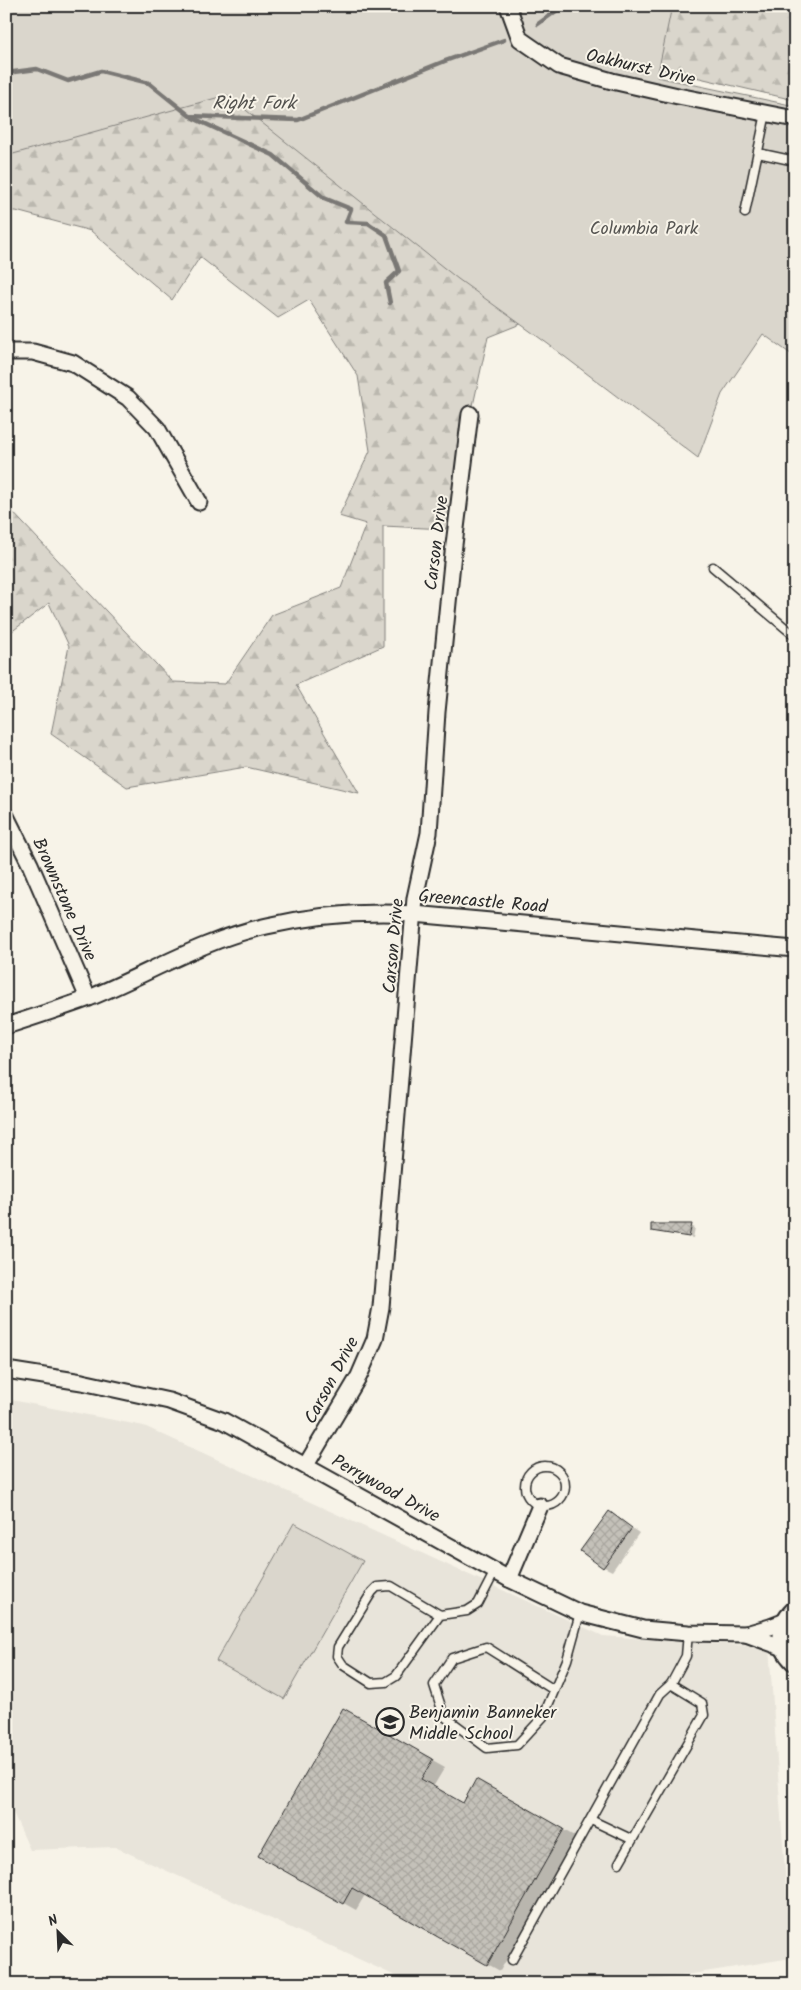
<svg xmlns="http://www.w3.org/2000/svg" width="801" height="1990" font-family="Kalam,sans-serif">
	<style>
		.built { fill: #e8e4da }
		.forest { fill: url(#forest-firs); stroke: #82807c }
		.park { fill: #dad6cc; stroke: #82807c }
		.shadow { fill: #0003 }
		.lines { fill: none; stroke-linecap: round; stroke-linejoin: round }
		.stream { stroke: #7a7874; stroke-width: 4.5 }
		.building { fill: url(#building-cross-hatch); stroke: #2b2b2b }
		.lane-casing { stroke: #2b2b2b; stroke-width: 11 }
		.street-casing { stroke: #2b2b2b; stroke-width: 19 }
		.secondary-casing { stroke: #2b2b2b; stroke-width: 26 }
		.lane { stroke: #f7f3e8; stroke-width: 8 }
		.street { stroke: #f7f3e8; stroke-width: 15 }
		.secondary { stroke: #f7f3e8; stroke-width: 22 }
		.labels { text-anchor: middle; stroke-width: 4; stroke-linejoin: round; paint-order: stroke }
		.street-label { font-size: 18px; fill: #2b2b2b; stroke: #f7f3e8 }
		.park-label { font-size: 18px; fill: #575653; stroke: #f7f3e8 }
		.poi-label { font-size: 18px; fill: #2b2b2b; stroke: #f7f3e8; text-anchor: start }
		.water-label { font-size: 19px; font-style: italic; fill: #53524f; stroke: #f7f3e8 }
	</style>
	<defs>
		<pattern id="forest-firs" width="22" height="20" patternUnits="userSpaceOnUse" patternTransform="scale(1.25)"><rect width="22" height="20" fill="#dad6cc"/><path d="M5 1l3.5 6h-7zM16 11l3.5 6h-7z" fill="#bbb8af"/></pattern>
		<pattern id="building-cross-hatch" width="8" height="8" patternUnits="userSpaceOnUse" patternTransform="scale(1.25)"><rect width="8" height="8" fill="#c4c1b9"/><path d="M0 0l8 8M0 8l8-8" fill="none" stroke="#a9a69f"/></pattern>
	</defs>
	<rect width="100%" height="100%" fill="#f7f3e8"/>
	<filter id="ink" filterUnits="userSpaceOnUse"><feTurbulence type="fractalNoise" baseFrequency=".02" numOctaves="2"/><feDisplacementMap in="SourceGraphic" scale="10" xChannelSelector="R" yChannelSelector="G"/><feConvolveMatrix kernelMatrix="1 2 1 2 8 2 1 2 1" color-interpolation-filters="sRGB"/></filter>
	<g filter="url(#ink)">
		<path class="built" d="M6 1399 144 1426 603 1636 769 1647 791 1958 630 1984H413L115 1847 30 1850 6 1797Z"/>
		<g class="forest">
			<path d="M6 6H169L558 309 488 337 446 529 383 526V646L296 685 359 793 246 767 127 787 51 734 69 646 49 603 6 636V505L173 682 225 684 272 615 341 588 366 524 339 516 370 451 358 376 309 300 278 318 200 257 172 300 91 231 16 211H6Z"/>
			<path d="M551 6H795L794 100 588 52Z"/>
		</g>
		<g class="park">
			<path d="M6 6H672L657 77 795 106V357L763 334 722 394 698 458 548 344 458 279 227 95 6 156Z"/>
			<path d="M294 1523 363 1561 284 1699 216 1661Z"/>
		</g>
		<g class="shadow">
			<path d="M691 1226 695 1228 693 1238 652 1230Z"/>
			<path d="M617 1518 639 1533 612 1571 604 1567Z"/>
			<path d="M343 1710 445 1767 433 1787 464 1804 477 1781 576 1837 500 1971 365 1895 356 1910 260 1856Z"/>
		</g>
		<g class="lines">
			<g class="stream">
				<path d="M538 24 563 6"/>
				<path d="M6 73 37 69 68 81 101 71 149 83 190 116 298 120 445 61 504 40"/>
				<path d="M193 118 273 155 324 198 351 209 346 222 368 223 386 235 399 271 386 283 390 303"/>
			</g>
		</g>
		<g class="building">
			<path d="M651 1224H692L689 1237 651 1231Z"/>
			<path d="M609 1511 632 1528 603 1568 580 1551Z"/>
			<path d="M343 1708 433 1759 421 1779 463 1803 476 1779 564 1829 487 1965 352 1888 343 1904 258 1856Z"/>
		</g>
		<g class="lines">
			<defs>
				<g id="lane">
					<path d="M758 153 795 161"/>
					<path d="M745 213 766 113"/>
					<path d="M713 567 795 636"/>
					<circle cx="545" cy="1486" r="20"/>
					<path d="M440 1615 396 1676 386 1682 371 1683 343 1665 337 1656 338 1647 372 1592 377 1587 391 1586 440 1615 467 1611 478 1604 495 1571"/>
					<path d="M671 1684 686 1656 688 1633"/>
					<path d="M554 1690 486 1647 452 1658 434 1685 444 1716 487 1748 517 1745 543 1717 567 1660 580 1613"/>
					<path d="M591 1820 631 1839"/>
					<path d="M512 1960 660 1694 671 1684 702 1703 704 1715 619 1863"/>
				</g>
				<g id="street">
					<path d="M508 6 520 39 559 66 612 81 678 96 795 119"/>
					<path d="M6 352H33L73 363 128 398 157 428 199 502"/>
					<path d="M6 816 30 864 88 998"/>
					<path d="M6 1026C34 1017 62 1008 89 998 148 974 204 939 267 926 316 915 365 911 414 914L795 949"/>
					<path d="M6 1370 82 1382 169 1401 224 1421 509 1579 580 1613 643 1629 688 1633 746 1634"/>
					<path d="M306 1465 359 1376 375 1339 381 1307 415 898 429 833 437 712 453 553 470 414"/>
					<path d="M509 1579 540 1506"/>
					<path d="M787 1649 746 1634 770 1627 788 1620"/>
				</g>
				<path id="secondary" d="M795 1613C781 1627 781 1645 795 1659"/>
			</defs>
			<use href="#lane" class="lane-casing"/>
			<use href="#street" class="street-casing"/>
			<use href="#secondary" class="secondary-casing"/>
			<use href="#lane" class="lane"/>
			<use href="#street" class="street"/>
			<use href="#secondary" class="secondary"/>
		</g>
	</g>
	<defs>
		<symbol id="school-ring" viewBox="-11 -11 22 22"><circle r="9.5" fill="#f7f3e8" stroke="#2b2b2b" stroke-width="1.5"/><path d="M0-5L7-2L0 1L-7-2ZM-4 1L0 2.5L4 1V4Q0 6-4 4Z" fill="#2b2b2b"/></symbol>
	</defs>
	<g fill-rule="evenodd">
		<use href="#school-ring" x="374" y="1706" width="32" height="32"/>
	</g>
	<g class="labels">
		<g class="street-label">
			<text transform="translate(641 67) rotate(13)" y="6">Oakhurst Drive</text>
			<text transform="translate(436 543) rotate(-83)" y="6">Carson Drive</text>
			<text transform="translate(65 899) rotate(66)" y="6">Brownstone Drive</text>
			<text transform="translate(483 901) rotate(5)" y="6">Greencastle Road</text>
			<text transform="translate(393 946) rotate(-85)" y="6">Carson Drive</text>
			<text transform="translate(331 1380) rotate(-62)" y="6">Carson Drive</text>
			<text transform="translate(386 1488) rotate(29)" y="6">Perrywood Drive</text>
		</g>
		<g class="park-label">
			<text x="644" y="234">Columbia Park</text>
		</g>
		<g class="poi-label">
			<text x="409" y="1718">Benjamin Banneker<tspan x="409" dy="21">Middle School</tspan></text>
		</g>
		<g class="water-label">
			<text x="254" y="109">Right Fork</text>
		</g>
	</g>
	<rect width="801" height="1990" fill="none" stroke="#f7f3e8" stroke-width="25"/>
	<rect x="12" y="12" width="776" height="1965" fill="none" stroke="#2b2b2b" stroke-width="2" filter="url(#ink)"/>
	<g transform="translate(58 1932) rotate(336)" stroke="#f7f3e8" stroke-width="4" paint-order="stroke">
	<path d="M0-4L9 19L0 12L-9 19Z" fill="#2b2b2b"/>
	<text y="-8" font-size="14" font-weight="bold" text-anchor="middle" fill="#2b2b2b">N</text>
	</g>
</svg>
